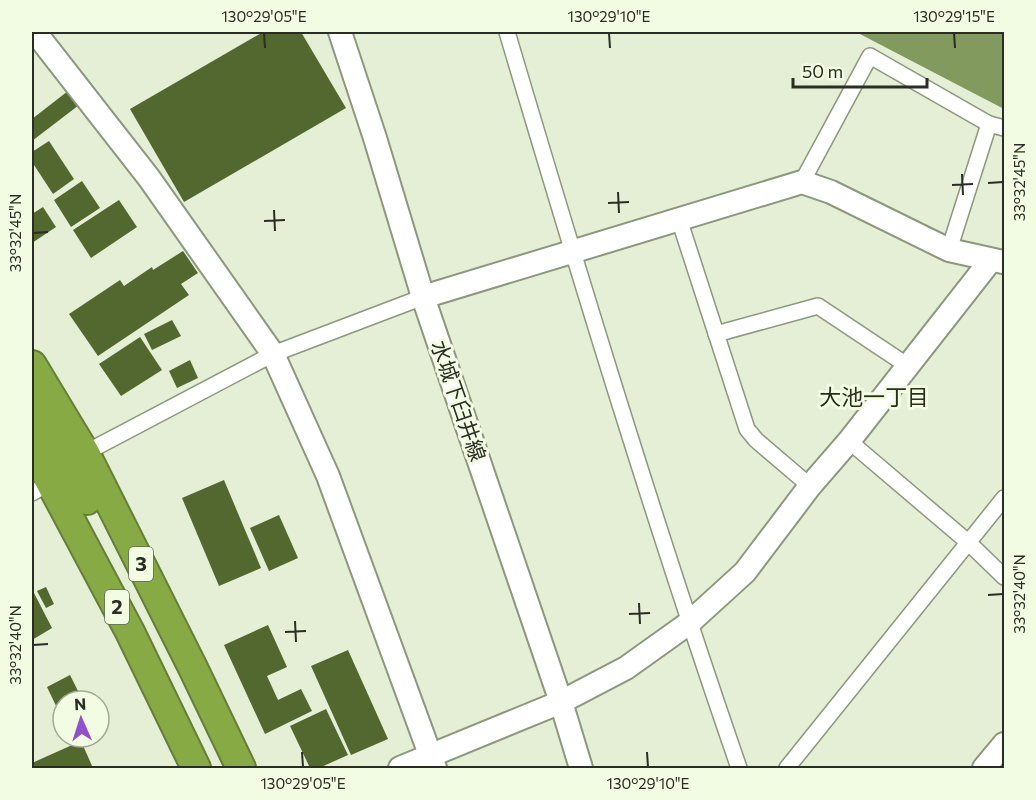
<svg xmlns="http://www.w3.org/2000/svg" width="1036" height="800" font-family="Commissioner,'Noto Sans JP',sans-serif">
	<style>
		.water { fill: #839a5f }
		.building { fill: #53682e }
		.lines { fill: none; stroke-linecap: round; stroke-linejoin: round }
		.street-casing { stroke: #8c977e; stroke-width: 18 }
		.secondary-casing { stroke: #8c977e; stroke-width: 26 }
		.highway-casing { stroke: #667e39; stroke-width: 32 }
		.street { stroke: #fff; stroke-width: 15 }
		.secondary { stroke: #fff; stroke-width: 22 }
		.highway { stroke: #87aa45; stroke-width: 28 }
		.ticks { fill: none; stroke: #292d23; stroke-width: 2 }
		.labels { text-anchor: middle; stroke-width: 6; stroke-linejoin: round; paint-order: stroke }
		.shield { fill: #f1fce2; stroke: #656b5c; stroke-width: 1.5 }
		.shield-label { font-size: 20px; font-weight: bold; fill: #292d23 }
		.street-label { font-size: 21px; fill: #292d23; stroke: #f1fce2 }
		.neighbourhood-label { font-size: 22px; fill: #272f1b; stroke: #f1fce2 }
		.neatline { fill: none; stroke: #292d23; stroke-width: 2 }
		.ticks-label { font-size: 15px; text-anchor: middle; fill: #292d23 }
	</style>
	<rect width="100%" height="100%" fill="#e4efd5"/>
	<path class="water" d="M856 32H1004V109Z"/>
	<g class="building">
		<path d="M263 32H301L346 108 184 202 130 109Z"/>
		<path d="M68 91 79 105 32 141V119Z"/>
		<path d="M49 141 74 179 53 194 32 162V152Z"/>
		<path d="M82 181 100 208 71 227 54 200Z"/>
		<path d="M119 200 137 227 91 258 73 230Z"/>
		<path d="M43 207 56 227 32 243V214Z"/>
		<path d="M183 251 198 273 181 284 189 295 98 356 69 314 120 280 124 286 152 267 153 270Z"/>
		<path d="M172 320 181 336 152 350 144 334Z"/>
		<path d="M140 337 162 370 121 396 99 364Z"/>
		<path d="M190 360 198 378 177 388 169 371Z"/>
		<path d="M224 480 261 568 219 586 182 498Z"/>
		<path d="M279 515 298 558 269 571 250 528Z"/>
		<path d="M46 587 54 604 46 608 37 591Z"/>
		<path d="M34 593 52 628 32 640V595Z"/>
		<path d="M268 625 287 667 267 676 278 700 301 689 312 711 265 734 224 645Z"/>
		<path d="M348 650 388 739 351 755 311 666Z"/>
		<path d="M70 675 82 699 77 701H63V708L58 710 47 687Z"/>
		<path d="M326 709 348 755 319 768H310L290 726Z"/>
		<path d="M81 741 93 768H33L32 763Z"/>
	</g>
	<g class="lines">
		<defs>
			<g id="street">
				<path d="M507 32C580 278 655 525 739 768"/>
				<path d="M802 182 870 56 989 124 1004 128"/>
				<path d="M679 219 747 429 756 440 810 486"/>
				<path d="M949 250 989 124"/>
				<path d="M716 334 818 306 908 366"/>
				<path d="M849 441 969 543 1004 577"/>
				<path d="M85 453 273 354 423 297"/>
				<path d="M32 493 41 488"/>
				<path d="M787 768 1004 498"/>
			</g>
			<g id="secondary">
				<path d="M35 32 149 178 273 354 328 476 435 768"/>
				<path d="M340 32 375 138 423 297 561 702 581 768"/>
				<path d="M423 297 802 182 831 192 949 250 1003 262"/>
				<path d="M400 768 561 702 626 668 689 623 745 572 810 486 849 441 991 260"/>
				<path d="M984 768 1004 744"/>
			</g>
			<g id="highway">
				<path d="M32 365 85 453 193 668 241 768"/>
				<path d="M32 403 87 500"/>
				<path d="M32 448 130 632 196 768"/>
			</g>
		</defs>
		<use href="#street" class="street-casing"/>
		<use href="#secondary" class="secondary-casing"/>
		<use href="#highway" class="highway-casing"/>
		<use href="#street" class="street"/>
		<use href="#secondary" class="secondary"/>
		<use href="#highway" class="highway"/>
	</g>
	<path class="ticks" d="M264 33 265 48M609 33 610 48M954 33 955 48M962 174 963 195M988 183 1003 182M952 185 973 184M618 192 619 213M608 203 629 202M274 210 275 231M264 221 285 220M33 233 48 232M988 595 1003 594M639 603 640 624M629 614 650 613M295 621 296 642M285 632 306 631M33 645 48 644M302 752 303 767M647 752 648 767"/>
	<g class="labels">
		<g class="shield">
			<rect x="129" y="547" width="24" height="34" rx="4.5"/>
			<rect x="105" y="590" width="24" height="34" rx="4.5"/>
		</g>
		<g class="shield-label">
			<text x="141" y="571">3</text>
			<text x="117" y="614">2</text>
		</g>
		<g class="street-label">
			<text transform="translate(458 401) rotate(71)" y="7">水城下臼井線</text>
		</g>
		<g class="neighbourhood-label">
			<text x="874" y="405">大池一丁目</text>
		</g>
	</g>
	<rect width="1036" height="800" fill="none" stroke="#f1fce2" stroke-width="66"/>
	<g transform="translate(81 719) rotate(357)"><circle r="28" fill="#f1fce2" stroke="#a1a996" stroke-width="1.5"/>
	<path d="M0-4.5L10 22L0 15L-10 22Z" fill="#9052c8"/>
	<text y="-9" font-size="16" font-weight="bold" text-anchor="middle" fill="#292d23">N</text>
	</g>
	<path d="M793 78v9h134v-9" fill="none" stroke="#292d23" stroke-width="3"/>
	<text x="802" y="78" font-size="18" fill="#292d23" stroke="#f1fce2" stroke-width="4.5" paint-order="stroke">50 m</text>
	<rect x="33" y="33" width="970" height="734" class="neatline"/>
	<g class="ticks-label">
		<text x="264" y="22">130°29'05"E</text>
		<text x="609" y="22">130°29'10"E</text>
		<text x="954" y="22">130°29'15"E</text>
		<text transform="translate(1020 182) rotate(-90)" y="5">33°32'45"N</text>
		<text transform="translate(16 233) rotate(-90)" y="5">33°32'45"N</text>
		<text transform="translate(1020 594) rotate(-90)" y="5">33°32'40"N</text>
		<text transform="translate(16 645) rotate(-90)" y="5">33°32'40"N</text>
		<text x="303" y="789">130°29'05"E</text>
		<text x="648" y="789">130°29'10"E</text>
	</g>
</svg>
